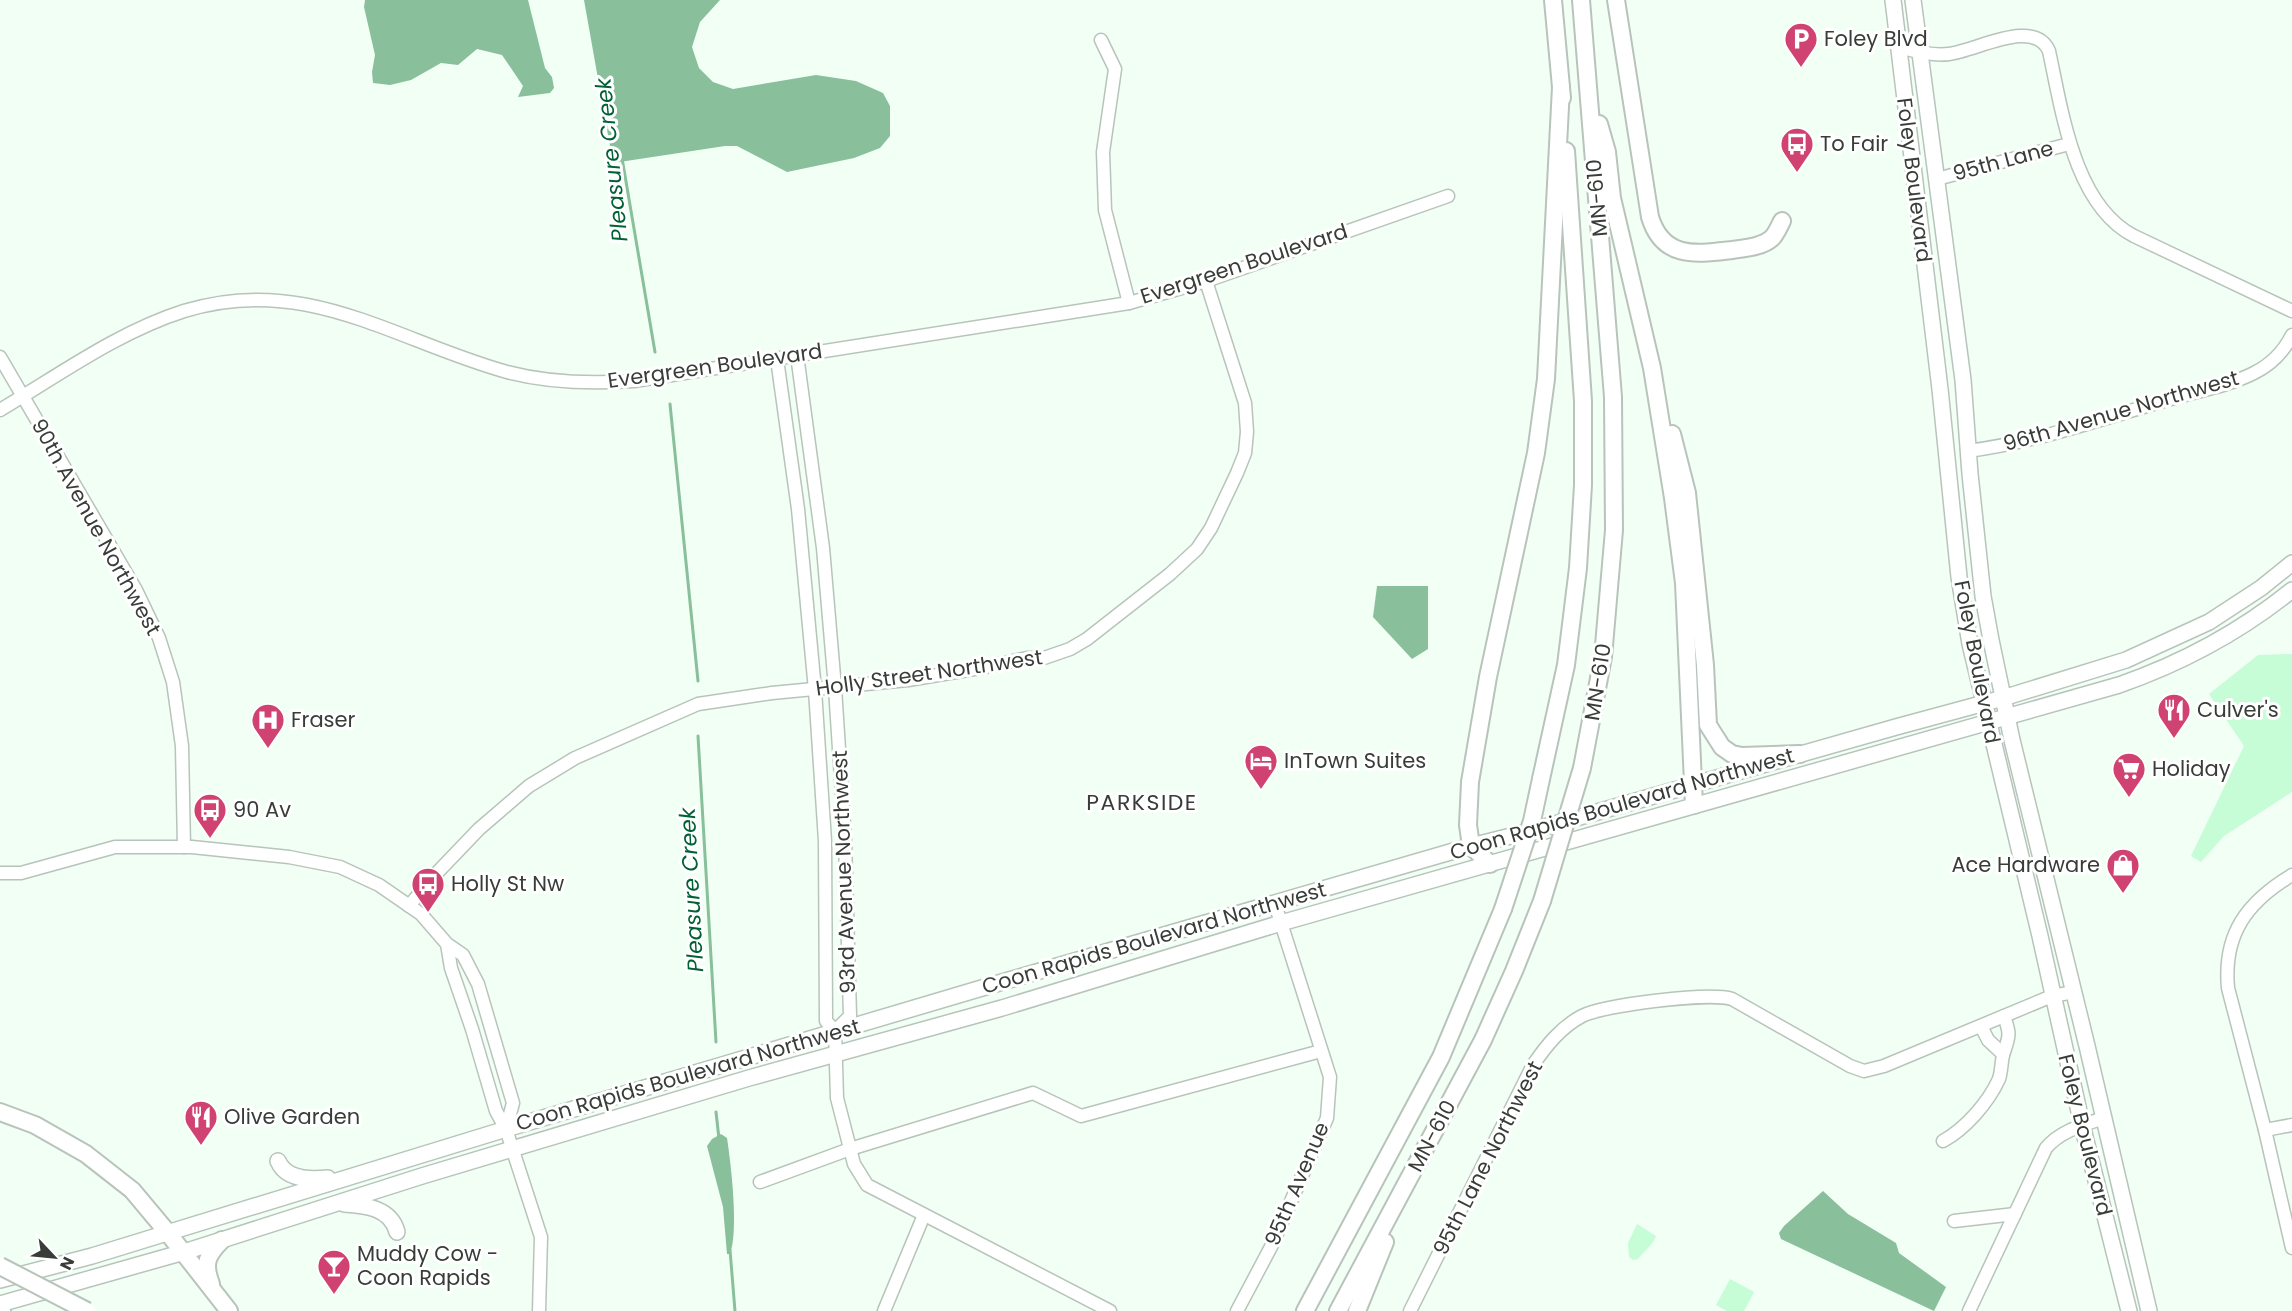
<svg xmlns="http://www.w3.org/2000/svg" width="2292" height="1311" font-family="Poppins,sans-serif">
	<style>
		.green { fill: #c6fcd6 }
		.water { fill: #89c09b }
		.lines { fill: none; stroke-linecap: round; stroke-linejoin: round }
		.stream { stroke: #89c09b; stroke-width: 3 }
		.minor-casing { stroke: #b8c4bb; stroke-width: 15 }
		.major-casing { stroke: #b8c4bb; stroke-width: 18 }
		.highway-casing { stroke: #b8c4bb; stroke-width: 20 }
		.minor { stroke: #fff; stroke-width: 12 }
		.major { stroke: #fff; stroke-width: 15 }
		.highway { stroke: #fff; stroke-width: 16 }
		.highway-bridge-casing { stroke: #b8c4bb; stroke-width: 20; stroke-linecap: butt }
		.highway-bridge { stroke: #fff; stroke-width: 16 }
		.labels { text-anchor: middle; stroke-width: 6; stroke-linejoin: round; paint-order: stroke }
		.poi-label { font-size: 21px; fill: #383d39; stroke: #fff; text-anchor: start }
		.street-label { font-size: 21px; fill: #383d39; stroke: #fff }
		.water-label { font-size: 22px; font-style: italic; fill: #006134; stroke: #fff }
		.neighbourhood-label { font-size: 22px; letter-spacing: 1.5px; fill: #383d39; stroke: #fff }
	</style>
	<rect width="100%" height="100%" fill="#f1fff5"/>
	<g class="green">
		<path d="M2292 654V792L2224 836 2201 862 2191 856 2244 746 2209 694 2258 655Z"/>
		<path d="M1637 1224 1656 1236C1653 1245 1644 1251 1638 1259L1633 1260 1629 1257 1628 1243Z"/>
		<path d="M1730 1279 1754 1292 1744 1311H1727L1716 1305Z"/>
	</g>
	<g class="water">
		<path d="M365 0H528L545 68 552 77 554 88 550 93 518 97 523 86 502 55 477 49 458 65 441 63 411 80 390 85 373 83 372 72 375 55 364 7Z"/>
		<path d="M584 0H720L700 22 692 47 699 68 713 82 733 89 816 75 856 81 883 93 890 106V136L880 148 854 158 787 172 737 146H725L613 163Z"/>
		<path d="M1377 586H1428V649L1412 659 1373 617Z"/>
		<path d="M721 1134 727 1138C731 1164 739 1231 730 1254H727L723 1207 707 1146 712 1139Z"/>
		<path d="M1823 1191 1848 1214 1896 1243 1899 1253 1946 1287 1934 1311 1781 1239 1779 1233 1784 1226Z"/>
	</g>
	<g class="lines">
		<g class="stream">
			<path d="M622 158 655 352"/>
			<path d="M670 404 698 681"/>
			<path d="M698 736 716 1042"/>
			<path d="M716 1112 719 1139"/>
			<path d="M730 1250 735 1311"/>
		</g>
		<defs>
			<g id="minor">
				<path d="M1101 40 1115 69 1103 152 1105 210 1129 303"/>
				<path d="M1898 47C1914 51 1932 56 1949 54 1976 51 2034 17 2049 51 2062 111 2074 205 2134 236L2292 311"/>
				<path d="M1937 179 2069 144"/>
				<path d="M797 355 823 548 835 688 845 840 850 1016 835 1031"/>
				<path d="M0 357 136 590 159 638 173 682 182 746 184 847"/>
				<path d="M777 359 798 509 815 690 825 841 826 1021 835 1031"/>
				<path d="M0 410C59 375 118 332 184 311 306 273 395 341 507 372 549 383 591 384 634 381L1129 303 1206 281 1448 196"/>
				<path d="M1968 451C2036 442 2102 419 2167 400 2196 391 2226 387 2254 373 2270 365 2284 351 2292 335"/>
				<path d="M0 873H21L115 847H192L289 857 340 867 379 885 421 914 447 944 463 955 478 984 513 1103 506 1129"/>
				<path d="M2292 875C2247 902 2223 934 2228 988L2265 1130 2292 1248"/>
				<path d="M409 906 433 877 479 829 529 786 575 758 698 704 772 693 908 680 986 667 1027 658H1044L1070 649 1087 639 1170 574 1197 549 1211 528 1237 473 1245 453 1247 432 1245 403 1206 281"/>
				<path d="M447 944 451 968 472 1029 496 1111 506 1129 541 1237 539 1311"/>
				<path d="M1981 1026 1988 1040 2003 1054"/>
				<path d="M835 1031 837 1098 854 1164 867 1185 1110 1311"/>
				<path d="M2265 1130 2292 1125"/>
				<path d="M1943 1141C1965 1129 1988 1103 1999 1079 2002 1070 2001 1060 2004 1052 2010 1035 2010 1033 2004 1016"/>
				<path d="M760 1182 850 1149 1033 1093 1081 1116 1321 1051"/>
				<path d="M1954 1221 2015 1214"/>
				<path d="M884 1311 924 1215"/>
				<path d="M1237 1311 1273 1243 1327 1118 1330 1077 1275 904"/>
				<path d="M1410 1311 1533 1065C1546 1046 1561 1027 1582 1016 1604 1005 1708 992 1732 999L1850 1066 1864 1071 1884 1066 2052 996 2074 992"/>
				<path d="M1969 1311 2046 1148C2060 1131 2083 1125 2104 1118"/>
			</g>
			<g id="major">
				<path d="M1893 0 1940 389 1959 577 1970 644 2040 936 2082 1125 2129 1311"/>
				<path d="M1913 0 1963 380 1970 474 1983 596 1991 640 2012 740 2087 1046 2149 1311"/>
				<path d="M278 1161C286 1180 310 1180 328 1178"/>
				<path d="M344 1204C365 1205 391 1208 397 1232"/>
				<path d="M0 1280 92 1256 506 1129 1009 980 1471 846 1527 832 1896 727 2003 698 2126 660 2209 622 2261 588 2292 563"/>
				<path d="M0 1304 184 1252 422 1176 749 1078 1002 1008 1281 923 2119 685C2182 663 2240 632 2292 590"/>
			</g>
			<g id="highway">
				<path d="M1553 0 1562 98"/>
				<path d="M1581 0 1613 397 1614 530 1603 657 1582 768"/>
				<path d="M1616 0 1650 217C1663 260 1697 254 1732 250 1745 248 1762 247 1772 238 1776 234 1779 227 1782 221"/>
				<path d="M1599 124 1607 152 1612 198 1652 368 1673 498 1684 583 1694 805"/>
				<path d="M1672 434 1687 493 1705 665 1708 725 1722 747 1732 754 1742 756 1800 754"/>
				<path d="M1541 779 1566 665 1578 568 1583 485V401L1566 151"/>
				<path d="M1490 864 1471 846 1468 825 1470 782 1488 677 1536 453 1546 379 1561 87"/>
				<path d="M0 1112 35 1125 86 1154 132 1190 168 1233 229 1311"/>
				<path d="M211 1284C203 1263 207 1255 222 1240"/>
				<path d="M0 1310 2 1311"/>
				<path d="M1305 1311 1441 1057 1503 909"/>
				<path d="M1338 1311 1483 1040 1514 971 1542 901"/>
				<path d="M1357 1311 1385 1242"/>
			</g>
		</defs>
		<use href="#minor" class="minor-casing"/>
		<use href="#major" class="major-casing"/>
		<use href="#highway" class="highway-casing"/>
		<use href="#minor" class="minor"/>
		<use href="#major" class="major"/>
		<use href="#highway" class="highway"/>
		<defs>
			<g id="highway-bridge">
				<path d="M1542 901 1582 768"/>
				<path d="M1503 909 1532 821 1541 779"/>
				<path d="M0 1266 87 1311"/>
			</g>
		</defs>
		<use href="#highway-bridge" class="highway-bridge-casing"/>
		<use href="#highway-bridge" class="highway-bridge"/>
	</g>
	<defs>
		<symbol id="parking-pin" viewBox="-11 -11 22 30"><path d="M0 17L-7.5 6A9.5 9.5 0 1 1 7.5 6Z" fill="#cf4271" stroke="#fff"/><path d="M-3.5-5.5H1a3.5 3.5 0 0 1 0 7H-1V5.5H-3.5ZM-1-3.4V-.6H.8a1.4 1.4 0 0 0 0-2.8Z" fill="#fff"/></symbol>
		<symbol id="bus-pin" viewBox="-11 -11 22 30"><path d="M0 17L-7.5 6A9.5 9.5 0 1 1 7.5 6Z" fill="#cf4271" stroke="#fff"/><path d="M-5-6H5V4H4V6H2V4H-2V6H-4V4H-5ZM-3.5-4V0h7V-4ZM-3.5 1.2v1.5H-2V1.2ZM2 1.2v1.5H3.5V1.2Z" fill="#fff"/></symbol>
		<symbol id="restaurant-pin" viewBox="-11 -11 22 30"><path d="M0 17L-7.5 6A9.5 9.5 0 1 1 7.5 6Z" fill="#cf4271" stroke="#fff"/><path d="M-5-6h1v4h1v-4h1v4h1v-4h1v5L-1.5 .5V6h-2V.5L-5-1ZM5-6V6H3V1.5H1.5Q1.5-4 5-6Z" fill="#fff"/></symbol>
		<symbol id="hospital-pin" viewBox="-11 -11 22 30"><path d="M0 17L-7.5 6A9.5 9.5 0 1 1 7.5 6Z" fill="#cf4271" stroke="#fff"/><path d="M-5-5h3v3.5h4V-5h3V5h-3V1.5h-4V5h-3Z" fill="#fff"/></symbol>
		<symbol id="hotel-pin" viewBox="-11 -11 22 30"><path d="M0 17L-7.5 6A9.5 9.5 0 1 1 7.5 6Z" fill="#cf4271" stroke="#fff"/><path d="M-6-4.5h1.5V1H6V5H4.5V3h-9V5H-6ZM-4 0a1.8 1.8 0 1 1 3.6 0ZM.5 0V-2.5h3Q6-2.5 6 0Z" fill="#fff"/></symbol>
		<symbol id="supermarket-pin" viewBox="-11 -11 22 30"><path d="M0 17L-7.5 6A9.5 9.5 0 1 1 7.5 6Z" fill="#cf4271" stroke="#fff"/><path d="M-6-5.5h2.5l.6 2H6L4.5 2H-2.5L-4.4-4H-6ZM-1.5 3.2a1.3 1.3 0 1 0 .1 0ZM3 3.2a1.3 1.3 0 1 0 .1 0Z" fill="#fff"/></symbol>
		<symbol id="shop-pin" viewBox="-11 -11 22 30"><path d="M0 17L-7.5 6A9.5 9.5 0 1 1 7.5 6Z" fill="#cf4271" stroke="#fff"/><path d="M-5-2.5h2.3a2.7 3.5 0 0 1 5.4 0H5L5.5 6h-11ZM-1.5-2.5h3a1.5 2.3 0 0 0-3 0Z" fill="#fff"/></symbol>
		<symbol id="bar-pin" viewBox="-11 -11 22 30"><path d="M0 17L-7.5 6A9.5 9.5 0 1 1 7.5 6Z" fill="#cf4271" stroke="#fff"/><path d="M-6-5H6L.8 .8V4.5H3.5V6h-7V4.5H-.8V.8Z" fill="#fff"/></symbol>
	</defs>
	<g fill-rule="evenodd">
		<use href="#parking-pin" x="1782" y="20" width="38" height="52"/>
		<use href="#bus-pin" x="1778" y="125" width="38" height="52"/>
		<use href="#restaurant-pin" x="2155" y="691" width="38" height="52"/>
		<use href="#hospital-pin" x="249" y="701" width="38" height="52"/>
		<use href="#hotel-pin" x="1242" y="742" width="38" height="52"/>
		<use href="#supermarket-pin" x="2110" y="750" width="38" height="52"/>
		<use href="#bus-pin" x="191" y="791" width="38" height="52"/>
		<use href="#shop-pin" x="2104" y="846" width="38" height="52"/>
		<use href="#bus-pin" x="409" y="865" width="38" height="52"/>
		<use href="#restaurant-pin" x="182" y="1098" width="38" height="52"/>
		<use href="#bar-pin" x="315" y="1247" width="38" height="52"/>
	</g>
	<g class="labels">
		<g class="poi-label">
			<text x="1824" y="46">Foley Blvd</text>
			<text x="1820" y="151">To Fair</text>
			<text x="2197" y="717">Culver's</text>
			<text x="291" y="727">Fraser</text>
			<text x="1284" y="768">InTown Suites</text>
			<text x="2152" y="776">Holiday</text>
			<text x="233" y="817">90 Av</text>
			<text x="2100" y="872" text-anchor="end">Ace Hardware</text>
			<text x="451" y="891">Holly St Nw</text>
			<text x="224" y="1124">Olive Garden</text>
			<text x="357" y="1261">Muddy Cow -<tspan x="357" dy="24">Coon Rapids</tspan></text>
		</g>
		<g class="street-label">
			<text transform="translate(2003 161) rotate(-15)" y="7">95th Lane</text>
			<text transform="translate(1914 180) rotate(83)" y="7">Foley Boulevard</text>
			<text transform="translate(1597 198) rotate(-95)" y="7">MN-610</text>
			<text transform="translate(1244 264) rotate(-18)" y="7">Evergreen Boulevard</text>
			<text transform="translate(715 366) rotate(-8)" y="7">Evergreen Boulevard</text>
			<text transform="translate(2121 411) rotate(-16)" y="7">96th Avenue Northwest</text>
			<text transform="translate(96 527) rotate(61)" y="7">90th Avenue Northwest</text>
			<text transform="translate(1977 662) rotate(79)" y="7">Foley Boulevard</text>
			<text transform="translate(929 673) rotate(-8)" y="7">Holly Street Northwest</text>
			<text transform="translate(1598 682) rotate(-81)" y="7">MN-610</text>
			<text transform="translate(1622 804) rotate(-16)" y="7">Coon Rapids Boulevard Northwest</text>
			<text transform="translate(844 872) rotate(-92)" y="7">93rd Avenue Northwest</text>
			<text transform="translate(1154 938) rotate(-16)" y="7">Coon Rapids Boulevard Northwest</text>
			<text transform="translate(688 1075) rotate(-16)" y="7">Coon Rapids Boulevard Northwest</text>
			<text transform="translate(2085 1135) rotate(76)" y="7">Foley Boulevard</text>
			<text transform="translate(1432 1136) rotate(-62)" y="7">MN-610</text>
			<text transform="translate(1488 1158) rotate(-63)" y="7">95th Lane Northwest</text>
			<text transform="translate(1297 1184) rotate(-67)" y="7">95th Avenue</text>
		</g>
		<g class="water-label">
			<text transform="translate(611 160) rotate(-96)" y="8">Pleasure Creek</text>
			<text transform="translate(691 890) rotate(-93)" y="8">Pleasure Creek</text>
		</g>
		<g class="neighbourhood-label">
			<text x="1142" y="810">PARKSIDE</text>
		</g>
	</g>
	<g transform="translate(54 1257) rotate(116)" stroke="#ffffff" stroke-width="4.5" paint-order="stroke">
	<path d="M0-4.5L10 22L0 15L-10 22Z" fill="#383d39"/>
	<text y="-9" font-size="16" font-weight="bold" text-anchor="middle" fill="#383d39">N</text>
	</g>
</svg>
